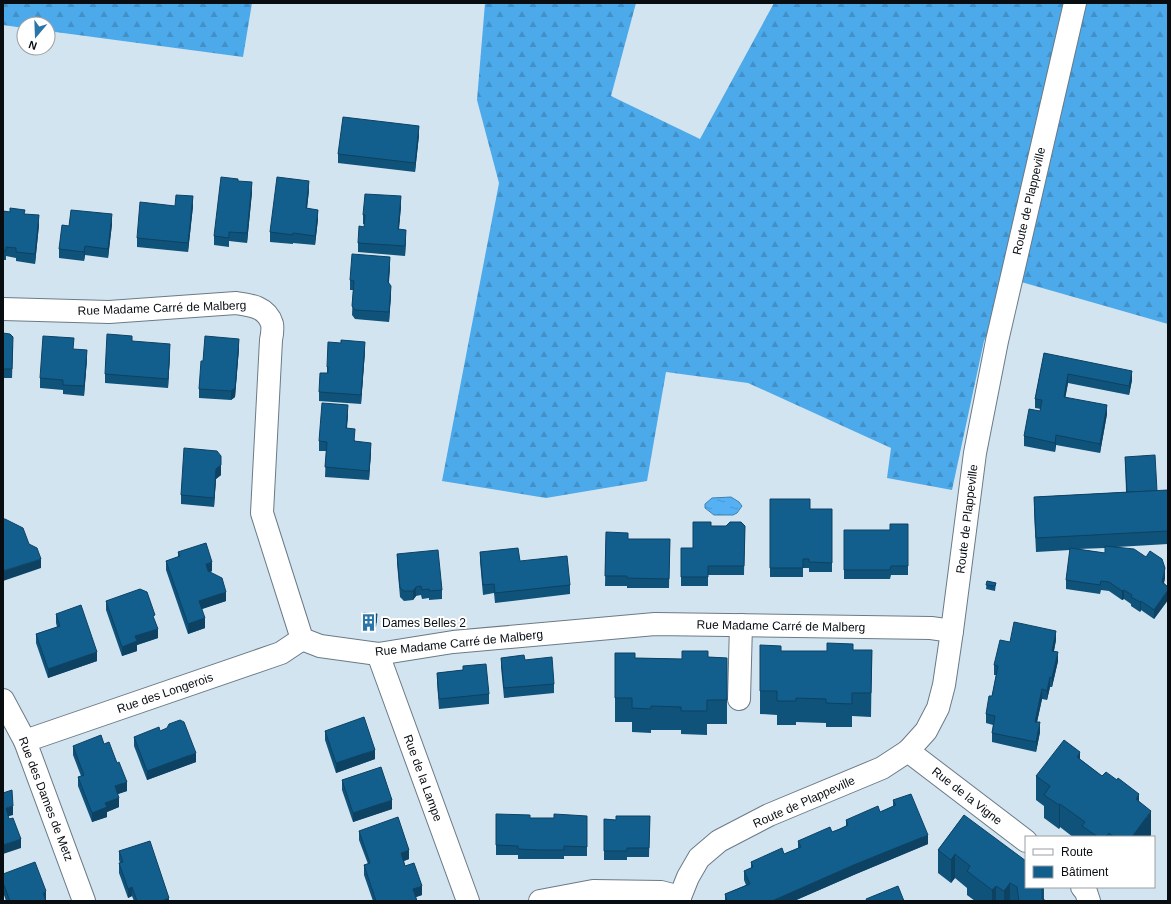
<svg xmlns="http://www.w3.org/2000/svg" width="1171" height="904" font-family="Helvetica,sans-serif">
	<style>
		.forest { fill: url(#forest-firs) }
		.water { fill: url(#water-ripples); stroke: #3e80b0 }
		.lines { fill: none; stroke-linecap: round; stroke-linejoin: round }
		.minor-casing { stroke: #6b7a86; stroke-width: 24 }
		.minor { stroke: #fff; stroke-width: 22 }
		.wall { fill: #0f527a; fill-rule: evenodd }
		.shaded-wall { fill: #0d4263 }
		.building { fill: #125f8e; stroke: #0d4263 }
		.labels { text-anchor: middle; stroke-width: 4; stroke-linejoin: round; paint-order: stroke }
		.street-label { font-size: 12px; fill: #080d12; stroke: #fff }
		.poi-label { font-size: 12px; fill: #080d12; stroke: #fff; text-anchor: start }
	</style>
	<defs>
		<pattern id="forest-firs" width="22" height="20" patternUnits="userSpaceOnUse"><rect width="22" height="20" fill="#4ca9ea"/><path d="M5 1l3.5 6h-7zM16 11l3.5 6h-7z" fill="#4190c8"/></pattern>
		<pattern id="water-ripples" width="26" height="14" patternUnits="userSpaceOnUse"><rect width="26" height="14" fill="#55b1f3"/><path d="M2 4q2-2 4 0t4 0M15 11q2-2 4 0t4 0" fill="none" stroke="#4997cf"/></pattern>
	</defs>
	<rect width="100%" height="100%" fill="#d3e4f1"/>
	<g class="forest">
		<path d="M3 3H252L243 57 48 31V24H24V28L3 25Z"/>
		<path d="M485 3H636L611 96 700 139 774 3H1168V324L1011 279 984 341 952 490 887 478 891 448 748 383 666 372 647 481 546 498 442 481 499 183 477 100Z"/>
	</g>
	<path class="water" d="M731 497 739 502 742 506 737 513 733 515H714L705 508V504L712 498Z"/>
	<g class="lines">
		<defs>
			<g id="minor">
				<path d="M3 309 109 312 236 303C251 305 267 307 272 324 273 329 272 335 271 340L262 513 302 639 320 646 378 654 453 642 655 624 931 628 952 631"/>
				<path d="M378 654 468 901"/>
				<path d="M739 699 741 625"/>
				<path d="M3 700 25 741 84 901"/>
				<path d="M25 741 281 653 302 639"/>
				<path d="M908 751 1026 841"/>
				<path d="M1082 887 1086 892 1089 901"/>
				<path d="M540 901 593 891 661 892 680 897"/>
				<path d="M680 901V897L688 877 699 858 719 841 769 815 882 768 908 751 926 731 938 708 944 685 952 631 975 453 997 341 1075 3"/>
			</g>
		</defs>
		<use href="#minor" class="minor-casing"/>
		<use href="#minor" class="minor"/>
	</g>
	<g class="wall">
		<path d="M419 135 415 172 338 163V154Z"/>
		<path d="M238 181 252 192 247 243 229 241V247L214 245V236Z"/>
		<path d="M309 190 307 208 318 219 315 245 293 243V244L270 242V232Z"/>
		<path d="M175 206H193L188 252 137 247V238Z"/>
		<path d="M401 206 399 229 406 239 405 256 358 252V243L364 227 365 224H363V215Z"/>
		<path d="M3 211 25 214 39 225 35 264 16 261V258L6 256V260H3Z"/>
		<path d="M112 224 108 258 85 255 84 261 59 258V249L69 226Z"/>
		<path d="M390 266 389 282 391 295 389 322 355 319 352 315 353 290H350V280Z"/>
		<path d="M3 333 13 347 12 378H3Z"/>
		<path d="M132 341 170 354 168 388 105 383V374Z"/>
		<path d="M239 348 235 397 231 400 199 398V389L203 361Z"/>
		<path d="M74 349 87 359 84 396 63 394V390L40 388V378Z"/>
		<path d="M365 351 361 404 319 401V392L327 373V367Z"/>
		<path d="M1044 353 1132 380 1129 395 1068 383 1065 397 1107 414 1100 453 1056 445 1055 452 1024 446V436L1040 411 1041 409 1035 408V399Z"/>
		<path d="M348 414 347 428 355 441 371 452 369 480 325 477 326 451H319V441Z"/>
		<path d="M1125 457 1157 491 1168 490V544L1117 547 1165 578 1164 583 1168 587V600L1154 619 1141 610 1140 612 1131 606V604L1124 599 1122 600 1109 591 1101 590 1100 594 1066 589V580L1070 550 1036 552 1034 511V497L1126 492ZM1105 548V553L1078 549Z"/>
		<path d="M221 465V475L216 479 214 507 181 504V495Z"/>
		<path d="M770 499 810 509H832V572H809V568H803V577H770Z"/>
		<path d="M908 524V575H891L890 579H844V530H890Z"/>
		<path d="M711 526H745L744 575H708V586H681V548H693Z"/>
		<path d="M606 532 628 539H670L669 588H627V586H605Z"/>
		<path d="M178 552 212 571 210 572 226 601 202 609 205 628 188 634 166 570V561L178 557Z"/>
		<path d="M480 552 520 561 570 585V594L495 603 494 593 483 595 480 561Z"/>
		<path d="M397 554 442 590V599L429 600V598L422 599 421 595 416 596 413 600 404 601 400 597 397 563Z"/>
		<path d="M987 581 996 583 995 591 986 589Z"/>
		<path d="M106 601 155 622 158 638 137 645V651L122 656 106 610Z"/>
		<path d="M56 614 97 661 48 678 36 643V634L57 627 56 623Z"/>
		<path d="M377 619 376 627H362V622Z"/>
		<path d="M1056 640 1054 651 1058 661 1052 687H1050L1047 700 1042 699 1037 722 1040 732 1036 752 992 742V733L993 725 986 723V714L992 696 996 675H994V665L1010 642Z"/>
		<path d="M853 650H872L871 717 852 716V727H826V723L796 722V725H777V715L760 714V691L781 651H827Z"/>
		<path d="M615 653 635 658 682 659 708 657 727 658V724H707V735L681 734V730H651V733L632 732V722H615Z"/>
		<path d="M501 658 525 660 554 684V693L504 698 501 667Z"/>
		<path d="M463 666 489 694V704L439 709 437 682V673L463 670Z"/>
		<path d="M160 731 196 762 147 780 134 746V737Z"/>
		<path d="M325 731 375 759 336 773 325 740Z"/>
		<path d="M104 744 127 791 118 794 119 807 107 812V817L92 822 78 786V777L81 776 73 755V746Z"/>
		<path d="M1080 759 1102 776 1139 802 1151 834 1150 837H1073L1060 827 1059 829 1044 818V806L1036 800V776Z"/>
		<path d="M342 780 392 809 353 822 342 790Z"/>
		<path d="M893 800 928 844 856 874 794 901H725V894L746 885 744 880V871L751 868V862L784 854 798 848V841L832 832 846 826V820L880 812 893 806Z"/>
		<path d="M496 814 530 818H554L587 816V856H564V859H518V855H496Z"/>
		<path d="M964 815 1026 887H1044V901H975L967 895V888L955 878 951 883 938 873V850Z"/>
		<path d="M650 816 649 857H627V860H604V819L616 820Z"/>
		<path d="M359 831 409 859 404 861 405 866 422 895 416 897 417 901H373L364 875V865L368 864 359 840Z"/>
		<path d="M119 851 169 901H134L132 896 128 898 119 873V863H120L119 860Z"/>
		<path d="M3 874 46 901H6L3 892Z"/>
	</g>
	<g class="shaded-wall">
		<path d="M419 126V135L415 172V163Z"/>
		<path d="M309 181V190L306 217V208Z"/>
		<path d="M252 182V192L247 243V233Z"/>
		<path d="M193 196V206L188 252V243Z"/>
		<path d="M401 196V206L398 238V229Z"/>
		<path d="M318 210V219L315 245V236Z"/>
		<path d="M112 214V224L108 258V249Z"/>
		<path d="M39 215V225L35 264V254Z"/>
		<path d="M406 230V239L405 256V246Z"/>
		<path d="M85 246V255L84 261V252Z"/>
		<path d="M390 257V266L388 291V282Z"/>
		<path d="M391 286V295L389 322V312Z"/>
		<path d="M239 339V348L235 397 231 400V391Z"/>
		<path d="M365 342V351L361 404V395Z"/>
		<path d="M170 344V354L168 388V379Z"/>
		<path d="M87 350V359L84 396V386Z"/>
		<path d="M1132 371V380L1129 395V386Z"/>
		<path d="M1068 374V383L1064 406V397Z"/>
		<path d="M348 405V414L346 437V428Z"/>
		<path d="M1107 405V414L1100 453V444Z"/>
		<path d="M1056 435V445L1055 452V443Z"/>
		<path d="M371 443V452L369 480V471Z"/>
		<path d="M221 456V475L216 479 214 507V498L216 469Z"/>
		<path d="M41 559V568L3 581V571Z"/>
		<path d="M212 562V571L206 574V564Z"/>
		<path d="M1165 568V578L1162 591V582Z"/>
		<path d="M416 587V596L413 600V591Z"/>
		<path d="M1124 590V599L1122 600V591Z"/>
		<path d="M1168 590V600L1154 619V610Z"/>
		<path d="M226 592V601L199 610V601Z"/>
		<path d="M1141 601V610L1140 612V602Z"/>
		<path d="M205 618V628L188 634V624Z"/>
		<path d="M158 629V638L137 645V651L122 656V647L135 636Z"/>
		<path d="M1056 631V640L1052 660V651Z"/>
		<path d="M97 652V661L48 678V669Z"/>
		<path d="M1058 652V661L1052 687V678Z"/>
		<path d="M1050 677V687L1047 700V691Z"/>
		<path d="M1042 689V699L1035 731V722Z"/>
		<path d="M1040 722V732L1036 752V742Z"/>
		<path d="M375 750V759L336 773V763Z"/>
		<path d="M1080 752V776L1077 757Z"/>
		<path d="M196 753V762L147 780V771Z"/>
		<path d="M127 782V791L115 795V786Z"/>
		<path d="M1139 794V817L1136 799Z"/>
		<path d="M119 798V807L107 812V817L92 822V813L105 803Z"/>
		<path d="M392 800V809L353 822V813Z"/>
		<path d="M1060 804V827L1059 829V805Z"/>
		<path d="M13 806V815L6 817V808Z"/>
		<path d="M1151 811V834L1150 837H1132Z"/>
		<path d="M928 835V844L856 874 794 901H772L856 864Z"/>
		<path d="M21 839V848L3 854V845Z"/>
		<path d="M409 850V859L401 862V853Z"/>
		<path d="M955 854V878L951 883V860Z"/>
		<path d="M1010 883V901H1004V891Z"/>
		<path d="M422 886V895L413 898V889Z"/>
		<path d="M996 886V901H992V890Z"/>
		<path d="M132 887V896L128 898V889Z"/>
		<path d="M46 891V901H45L43 893Z"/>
		<path d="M169 898V901H162Z"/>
	</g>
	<g class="building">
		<path d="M343 117 419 126 415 163 338 154Z"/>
		<path d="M221 177 238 179V181L252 182 247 233 229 232V238L214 236Z"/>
		<path d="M277 177 309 181 306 208 318 210 315 236 293 233V235L270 232Z"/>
		<path d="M365 194 401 196 398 229 406 230 405 246 358 243 359 226 364 227 365 215H363Z"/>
		<path d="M176 195 193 196 188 243 137 238 140 202 175 206Z"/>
		<path d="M10 208 25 210 24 214 39 215 35 254 16 252V248L6 247V251H3V211L10 212Z"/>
		<path d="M71 210 112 214 108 249 85 246 84 252 59 249 62 225 69 226Z"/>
		<path d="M352 254 390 257 388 282 391 286 389 312 355 310 352 306 354 281 350 280Z"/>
		<path d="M3 333 10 334 13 337 12 369H3Z"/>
		<path d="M107 334 132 336V341L170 344 168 379 105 374Z"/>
		<path d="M43 336 74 338 73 349 87 350 84 386 63 385V380L40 378Z"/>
		<path d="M205 336 239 339 235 388 231 391 199 389 201 361H203Z"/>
		<path d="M341 340 365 342 361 395 319 392 320 373H328V367H327L328 342 341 343Z"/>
		<path d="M1044 353 1132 371 1129 386 1068 374 1064 397 1107 405 1100 444 1056 435 1055 443 1024 436 1029 409 1040 411 1042 400 1035 399Z"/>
		<path d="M322 403 348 405 346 428 355 429 354 441 371 443 369 471 325 467 327 442 319 441Z"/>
		<path d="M184 448 217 451 221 456V465L216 469 214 498 181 495Z"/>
		<path d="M1155 455 1157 491 1127 492 1125 457Z"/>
		<path d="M1168 490V531L1036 538 1034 497Z"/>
		<path d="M770 499H810V509H832V563L809 562V559H803V568H770Z"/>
		<path d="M3 519H5L23 528 29 544 37 548 41 559 3 571Z"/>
		<path d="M693 522H711V526H726L730 522H741L745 526 744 566H708V577H681V548H693Z"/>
		<path d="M890 524H908V566H891L890 570H844V530H890Z"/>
		<path d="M606 532 628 533V539H670L669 579 627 578V576H605Z"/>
		<path d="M206 543 212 562 206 564 208 571 222 578 226 592 199 601 205 618 188 624 166 561 180 556 178 552Z"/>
		<path d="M1105 546 1134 549 1146 557 1150 551 1162 559 1165 568 1162 582 1168 587V590L1154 610 1141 601 1140 602 1131 597 1132 595 1124 590 1122 591 1109 582 1101 581 1100 585 1066 580 1070 548 1105 553Z"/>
		<path d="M518 548 520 561 567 556 570 585 495 593 494 584 483 585 480 552Z"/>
		<path d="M438 550 442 590 429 591V589L422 590 421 586 416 587 413 591H404L400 588 397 554Z"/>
		<path d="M987 581 996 583 995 586 986 585Z"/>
		<path d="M140 589 147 592 155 615 153 616 158 629 135 636 137 641 122 647 106 601Z"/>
		<path d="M81 605 97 652 48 669 36 634 60 626 56 614Z"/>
		<path d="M363 613 377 614 376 623 362 622Z"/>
		<path d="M1014 622 1056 631 1052 651 1058 652 1052 678 1050 677 1047 691 1042 689 1035 722H1040L1036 742 992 733 995 716 986 714 989 696H992L998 666 994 665 1000 640 1010 642Z"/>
		<path d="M827 643 853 644V650H872L871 693H852V704L826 703V699L796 698V701H777V691H760V645L781 646V651H827Z"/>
		<path d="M682 651H708V657L727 658V700H707V711H681V707L651 706V709L632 708V698H615V653H635V658L682 659Z"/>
		<path d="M524 655 525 660 552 657 554 684 504 688 501 658Z"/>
		<path d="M486 664 489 694 439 699 437 673 463 670V666Z"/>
		<path d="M364 717 375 750 336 763 325 731Z"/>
		<path d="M180 720 184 722 196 753 147 771 134 737 159 727 160 731 167 728 169 724Z"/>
		<path d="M101 735 104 744 109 742 117 763 119 762 127 782 115 786 119 798 105 803 107 807 92 813 78 777 84 775 73 746Z"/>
		<path d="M1064 740 1080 752 1077 757 1102 776 1106 772 1117 780 1118 778 1139 794 1136 799 1151 811 1132 837H1114L1109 833 1106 837H1098L1082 826 1085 822 1060 804 1059 805 1044 795 1050 786 1036 776Z"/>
		<path d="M381 767 392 800 353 813 342 780Z"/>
		<path d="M12 790 13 806 6 808 9 819 13 818 21 839 3 845V793Z"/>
		<path d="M911 794 928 835 856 864 772 901H727L725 894 750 884 744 871 753 867 751 862 782 848 784 854 801 847 798 841 830 827 832 832 840 829 848 825 846 820 878 806 880 812 896 805 893 800Z"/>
		<path d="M496 814 530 815V818H554V814L587 816V847L564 846V850H540L518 849V846L496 845Z"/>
		<path d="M964 815 1026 861V887H1042V899H1044V901H1019L1017 887 1010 883 1004 891 996 886 992 890 967 871 970 866 955 854 951 860 938 850Z"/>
		<path d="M616 816H650L649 848H627V851H604V819L616 820Z"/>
		<path d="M398 817 409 850 401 853 405 866 414 863 422 886 413 889 417 901H376L364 865 370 863 359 831Z"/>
		<path d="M150 841 169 898 162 901H137L132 887 128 889 119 863 123 862 119 851Z"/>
		<path d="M35 862 46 891 43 893 46 901H10L3 883V874Z"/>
		<path d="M898 886 904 901H867L866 899Z"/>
	</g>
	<defs>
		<symbol id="building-bare" viewBox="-9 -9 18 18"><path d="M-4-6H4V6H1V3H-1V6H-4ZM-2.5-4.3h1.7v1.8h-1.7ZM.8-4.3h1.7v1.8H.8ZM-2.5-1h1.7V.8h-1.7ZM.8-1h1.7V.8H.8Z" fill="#2b76a9" stroke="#fff" stroke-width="2.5" paint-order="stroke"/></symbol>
	</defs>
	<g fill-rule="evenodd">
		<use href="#building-bare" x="356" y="610" width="25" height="25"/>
	</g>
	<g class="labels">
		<g class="street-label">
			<text transform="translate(1029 201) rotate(-77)" y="4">Route de Plappeville</text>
			<text transform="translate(162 308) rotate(-2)" y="4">Rue Madame Carré de Malberg</text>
			<text transform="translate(967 519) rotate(-83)" y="4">Route de Plappeville</text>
			<text transform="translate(781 626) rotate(1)" y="4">Rue Madame Carré de Malberg</text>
			<text transform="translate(459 643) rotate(-6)" y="4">Rue Madame Carré de Malberg</text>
			<text transform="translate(165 693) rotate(-19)" y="4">Rue des Longerois</text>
			<text transform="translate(423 778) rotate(70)" y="4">Rue de la Lampe</text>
			<text transform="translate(967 796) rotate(38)" y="4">Rue de la Vigne</text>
			<text transform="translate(46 799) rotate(69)" y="4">Rue des Dames de Metz</text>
			<text transform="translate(804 802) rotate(-24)" y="4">Route de Plappeville</text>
		</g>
		<g class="poi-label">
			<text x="382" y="627">Dames Belles 2</text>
		</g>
	</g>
	<rect width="1171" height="904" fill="none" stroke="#080d12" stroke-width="8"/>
	<rect x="1025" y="836" width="130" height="52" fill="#ffffff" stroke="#9c9ea0"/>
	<rect x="1033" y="849" width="20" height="6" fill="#ffffff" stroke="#9c9ea0"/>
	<text x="1061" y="856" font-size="12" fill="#080d12">Route</text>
	<rect x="1033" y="866" width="20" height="12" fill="#125f8e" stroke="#9c9ea0"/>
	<text x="1061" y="876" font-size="12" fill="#080d12">Bâtiment</text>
	<g transform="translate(36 36) rotate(199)"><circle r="19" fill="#ffffff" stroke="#9c9ea0"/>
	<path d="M0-3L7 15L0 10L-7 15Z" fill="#2b76a9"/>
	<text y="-6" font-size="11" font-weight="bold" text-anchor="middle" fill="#080d12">N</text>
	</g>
</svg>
